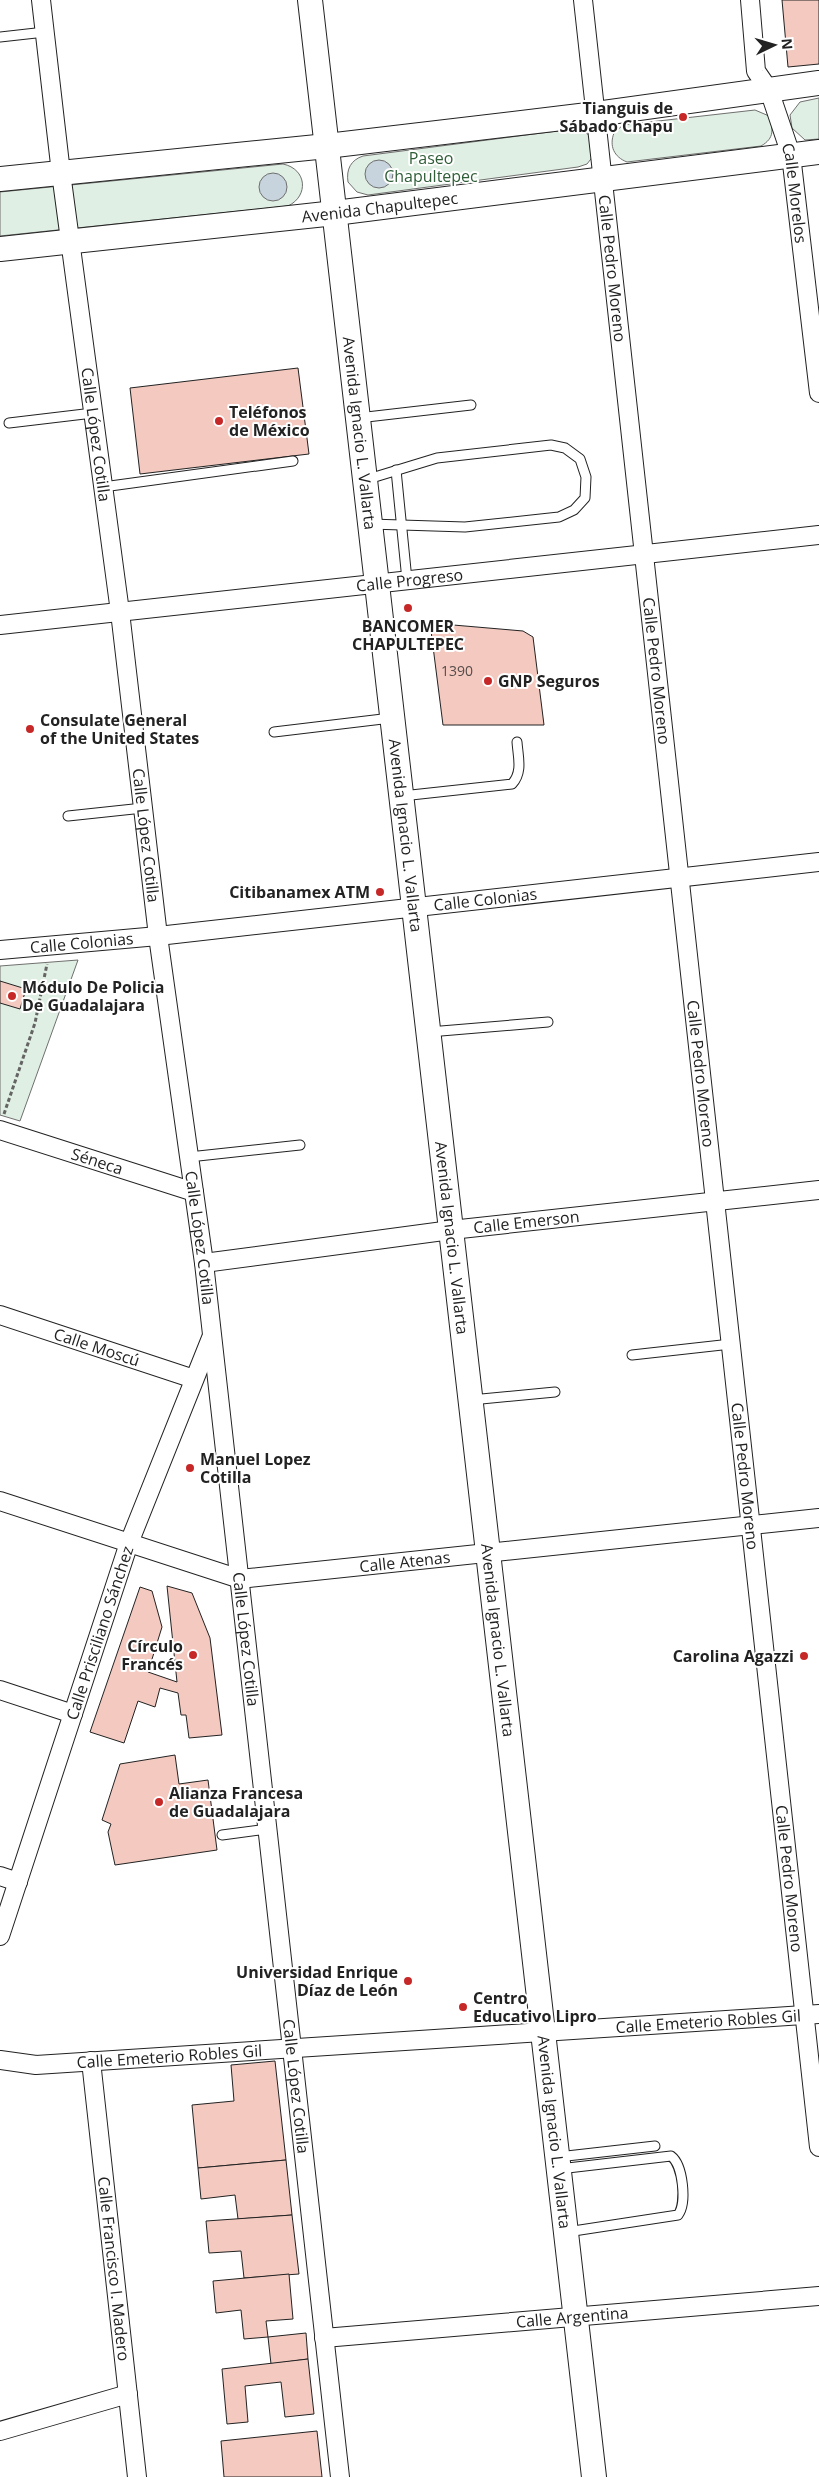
<svg xmlns="http://www.w3.org/2000/svg" width="819" height="2477" font-family="'Open Sans',sans-serif">
	<style>
		.green { fill: #e0efe3; stroke: #6f6f6f }
		.water { fill: #c7d3dd; stroke: #6f6f6f }
		.building { fill: #f3c9c0; stroke: #222 }
		.lines { fill: none; stroke-linecap: round; stroke-linejoin: round }
		.lane-casing { stroke: #222; stroke-width: 11 }
		.street-casing { stroke: #222; stroke-width: 20 }
		.secondary-casing { stroke: #222; stroke-width: 26 }
		.path { stroke: #646464; stroke-width: 3; stroke-dasharray: 4 2.5; stroke-linecap: butt }
		.lane { stroke: #fff; stroke-width: 9 }
		.street { stroke: #fff; stroke-width: 18 }
		.secondary { stroke: #fff; stroke-width: 24 }
		.poi-dot { fill: #c62828; stroke: #fff; stroke-width: 2 }
		.labels { text-anchor: middle; stroke-width: 4; stroke-linejoin: round; paint-order: stroke }
		.number-label { font-size: 14px; fill: #564c4a }
		.poi-label { font-size: 16px; font-weight: bold; fill: #222; stroke: #fff; text-anchor: start }
		.park-label { font-size: 16px; fill: #2f5e38; stroke: #fff }
		.street-label { font-size: 16px; fill: #222; stroke: #fff }
	</style>
	<rect width="100%" height="100%" fill="#fff"/>
	<g class="green">
		<path d="M819 98V139L805 140 792 128 790 115 800 102Z"/>
		<path d="M755 110 769 116C773 129 775 138 761 146L627 162C614 157 609 146 614 133L623 125Z"/>
		<path d="M573 129 580 130 591 136 594 155 587 164 578 167 368 195 357 192 348 182C346 169 351 160 363 156Z"/>
		<path d="M283 164C307 169 309 196 288 206L0 236V192Z"/>
		<path d="M78 960 20 1121 0 1115V966Z"/>
	</g>
	<g class="water">
		<circle cx="379" cy="174" r="14"/>
		<circle cx="273" cy="187" r="14"/>
	</g>
	<g class="building">
		<path d="M782 0H819V64L788 67Z"/>
		<path d="M298 368 309 454 140 474 130 388Z"/>
		<path d="M430 623 523 631 533 637 544 725H443Z"/>
		<path d="M0 981 26 989 20 1009 0 1003Z"/>
		<path d="M167 1586 192 1593 210 1638 222 1735 189 1738 186 1715H181L178 1693 160 1688 155 1707 138 1701 124 1743 90 1732 140 1587 152 1591 162 1627 148 1672 177 1682Z"/>
		<path d="M175 1755 179 1784 208 1780 217 1850 115 1865 108 1832 111 1824 102 1820 120 1764Z"/>
		<path d="M275 2061 286 2160 198 2168 192 2105 234 2101 231 2065Z"/>
		<path d="M286 2160 292 2215 238 2219 235 2195 201 2199 198 2168Z"/>
		<path d="M292 2215 299 2274 244 2278 241 2251 209 2253 206 2221Z"/>
		<path d="M289 2274 293 2319 266 2321 268 2337 244 2339 241 2310 216 2313 213 2281Z"/>
		<path d="M306 2333 308 2359 271 2364 268 2337Z"/>
		<path d="M308 2359 314 2414 285 2417 281 2382 245 2386 248 2422 227 2424 222 2369Z"/>
		<path d="M317 2431 322 2477H224L221 2441Z"/>
	</g>
	<g class="lines">
		<defs>
			<g id="lane">
				<path d="M0 37 45 32"/>
				<path d="M358 418 471 405"/>
				<path d="M9 423 93 413"/>
				<path d="M396 470 407 580"/>
				<path d="M365 480 437 458 551 445 565 448 580 459 586 477 585 498 574 510 559 517 465 527 370 524"/>
				<path d="M103 487 293 461"/>
				<path d="M274 732 391 718"/>
				<path d="M402 796 512 784C523 772 518 757 517 742"/>
				<path d="M68 816 143 808"/>
				<path d="M429 1032 548 1022"/>
				<path d="M189 1157 300 1145"/>
				<path d="M632 1355 731 1344"/>
				<path d="M471 1400 555 1392"/>
				<path d="M222 1835 268 1829"/>
				<path d="M558 2157 655 2146"/>
				<path d="M559 2169 671 2156C683 2165 687 2203 678 2215L567 2232"/>
			</g>
			<g id="street">
				<path id="s1" d="M41 0 61 173 120 612 158 936 204 1263 340 2477"/>
				<path id="s2" d="M583 0 819 2147"/>
				<path id="s3" d="M750 0 756 71 769 90 791 155 819 393"/>
				<path id="s4" d="M0 625 819 535"/>
				<path id="s5" d="M0 950 158 936 819 862"/>
				<path id="s6" d="M0 1130 194 1192"/>
				<path id="s7" d="M204 1263 451 1230 819 1190"/>
				<path id="s8" d="M0 1315 194 1379"/>
				<path id="s9" d="M0 1501 240 1579 819 1518"/>
				<path d="M0 1690 73 1714"/>
				<path d="M0 1876 18 1882"/>
				<path id="s10" d="M0 1936 129 1543 211 1338"/>
				<path id="s11" d="M0 2060 36 2065 819 2014"/>
				<path id="s12" d="M91 2061 137 2477"/>
				<path id="s13" d="M324 2338 819 2296"/>
				<path d="M0 2431 128 2394"/>
			</g>
			<g id="secondary">
				<path id="s14" d="M310 0 594 2477"/>
				<path d="M0 179 327 146 596 114 819 83"/>
				<path id="s15" d="M0 249 335 213 819 152"/>
			</g>
		</defs>
		<use href="#lane" class="lane-casing"/>
		<use href="#street" class="street-casing"/>
		<use href="#secondary" class="secondary-casing"/>
		<path class="path" d="M4 1114 35 1023 47 964"/>
		<use href="#lane" class="lane"/>
		<use href="#street" class="street"/>
		<use href="#secondary" class="secondary"/>
	</g>
	<g class="poi-dot">
		<circle cx="683" cy="117" r="5"/>
		<circle cx="219" cy="421" r="5"/>
		<circle cx="408" cy="608" r="5"/>
		<circle cx="488" cy="681" r="5"/>
		<circle cx="30" cy="729" r="5"/>
		<circle cx="380" cy="892" r="5"/>
		<circle cx="12" cy="996" r="5"/>
		<circle cx="190" cy="1468" r="5"/>
		<circle cx="193" cy="1655" r="5"/>
		<circle cx="804" cy="1656" r="5"/>
		<circle cx="159" cy="1802" r="5"/>
		<circle cx="408" cy="1981" r="5"/>
		<circle cx="463" cy="2007" r="5"/>
	</g>
	<g class="labels">
		<g class="number-label">
			<text x="457" y="676">1390</text>
		</g>
		<g class="poi-label">
			<text x="673" y="114" text-anchor="end">Tianguis de<tspan x="673" dy="18">Sábado Chapu</tspan></text>
			<text x="229" y="418">Teléfonos<tspan x="229" dy="18">de México</tspan></text>
			<text x="408" y="632" text-anchor="middle">BANCOMER<tspan x="408" dy="18">CHAPULTEPEC</tspan></text>
			<text x="498" y="687">GNP Seguros</text>
			<text x="40" y="726">Consulate General<tspan x="40" dy="18">of the United States</tspan></text>
			<text x="370" y="898" text-anchor="end">Citibanamex ATM</text>
			<text x="22" y="993">Módulo De Policia<tspan x="22" dy="18">De Guadalajara</tspan></text>
			<text x="200" y="1465">Manuel Lopez<tspan x="200" dy="18">Cotilla</tspan></text>
			<text x="183" y="1652" text-anchor="end">Círculo<tspan x="183" dy="18">Francés</tspan></text>
			<text x="794" y="1662" text-anchor="end">Carolina Agazzi</text>
			<text x="169" y="1799">Alianza Francesa<tspan x="169" dy="18">de Guadalajara</tspan></text>
			<text x="398" y="1978" text-anchor="end">Universidad Enrique<tspan x="398" dy="18">Díaz de León</tspan></text>
			<text x="473" y="2004">Centro<tspan x="473" dy="18">Educativo Lipro</tspan></text>
		</g>
		<g class="park-label">
			<text x="431" y="164">Paseo<tspan x="431" dy="18">Chapultepec</tspan></text>
		</g>
		<g class="street-label">
			<text dy="6" stroke="none"><textPath href="#s3" startOffset="201">Calle Morelos</textPath></text>
			<text dy="6" stroke="none"><textPath href="#s15" startOffset="382">Avenida Chapultepec</textPath></text>
			<text dy="6" stroke="none"><textPath href="#s2" startOffset="270">Calle Pedro Moreno</textPath></text>
			<text dy="6" stroke="none"><textPath href="#s1" startOffset="438">Calle López Cotilla</textPath></text>
			<text dy="6" stroke="none"><textPath href="#s14" startOffset="436">Avenida Ignacio L. Vallarta</textPath></text>
			<text dy="6" stroke="none"><textPath href="#s4" startOffset="412">Calle Progreso</textPath></text>
			<text dy="6" stroke="none"><textPath href="#s2" startOffset="675">Calle Pedro Moreno</textPath></text>
			<text dy="6" stroke="none"><textPath href="#s1" startOffset="842">Calle López Cotilla</textPath></text>
			<text dy="6" stroke="none"><textPath href="#s14" startOffset="841">Avenida Ignacio L. Vallarta</textPath></text>
			<text dy="6" stroke="none"><textPath href="#s5" startOffset="488">Calle Colonias</textPath></text>
			<text dy="6" stroke="none"><textPath href="#s5" startOffset="82">Calle Colonias</textPath></text>
			<text dy="6" stroke="none"><textPath href="#s2" startOffset="1080">Calle Pedro Moreno</textPath></text>
			<text dy="6" stroke="none"><textPath href="#s6" startOffset="102">Séneca</textPath></text>
			<text dy="6" stroke="none"><textPath href="#s7" startOffset="325">Calle Emerson</textPath></text>
			<text dy="6" stroke="none"><textPath href="#s1" startOffset="1248">Calle López Cotilla</textPath></text>
			<text dy="6" stroke="none"><textPath href="#s14" startOffset="1246">Avenida Ignacio L. Vallarta</textPath></text>
			<text dy="6" stroke="none"><textPath href="#s8" startOffset="102">Calle Moscú</textPath></text>
			<text dy="6" stroke="none"><textPath href="#s2" startOffset="1485">Calle Pedro Moreno</textPath></text>
			<text dy="6" stroke="none"><textPath href="#s9" startOffset="418">Calle Atenas</textPath></text>
			<text dy="6" stroke="none"><textPath href="#s10" startOffset="319">Calle Prisciliano Sánchez</textPath></text>
			<text dy="6" stroke="none"><textPath href="#s1" startOffset="1652">Calle López Cotilla</textPath></text>
			<text dy="6" stroke="none"><textPath href="#s14" startOffset="1651">Avenida Ignacio L. Vallarta</textPath></text>
			<text dy="6" stroke="none"><textPath href="#s2" startOffset="1890">Calle Pedro Moreno</textPath></text>
			<text dy="6" stroke="none"><textPath href="#s11" startOffset="710">Calle Emeterio Robles Gil</textPath></text>
			<text dy="6" stroke="none"><textPath href="#s11" startOffset="170">Calle Emeterio Robles Gil</textPath></text>
			<text dy="6" stroke="none"><textPath href="#s1" startOffset="2102">Calle López Cotilla</textPath></text>
			<text dy="6" stroke="none"><textPath href="#s14" startOffset="2146">Avenida Ignacio L. Vallarta</textPath></text>
			<text dy="6" stroke="none"><textPath href="#s12" startOffset="209">Calle Francisco I. Madero</textPath></text>
			<text dy="6" stroke="none"><textPath href="#s13" startOffset="249">Calle Argentina</textPath></text>
		</g>
	</g>
	<g transform="translate(774 45) rotate(85)" stroke="#ffffff" stroke-width="4" paint-order="stroke">
	<path d="M0-4L9 19L0 12L-9 19Z" fill="#222222"/>
	<text y="-8" font-size="14" font-weight="bold" text-anchor="middle" fill="#222222">N</text>
	</g>
</svg>
